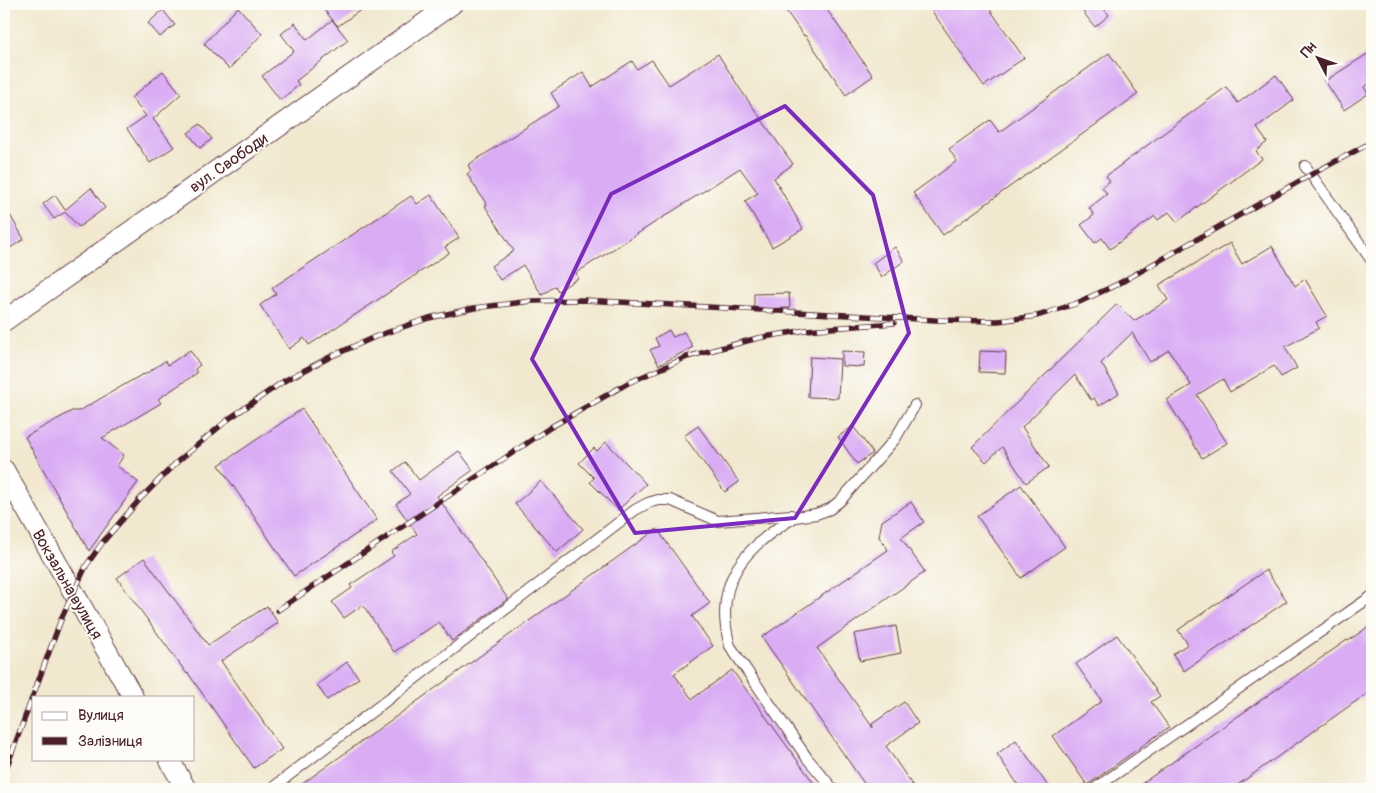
<svg xmlns="http://www.w3.org/2000/svg" width="1376" height="793" font-family="Pangolin,sans-serif">
	<style>
		.building { fill: #d9acf4 }
		.lines { fill: none; stroke-linecap: round; stroke-linejoin: round }
		.service-casing { stroke: #633d44; stroke-width: 12 }
		.minor-casing { stroke: #633d44; stroke-width: 22 }
		.service { stroke: #fff; stroke-width: 10 }
		.minor { stroke: #fff; stroke-width: 20 }
		.rail-casing { stroke: #4a1f2b; stroke-width: 5.5 }
		.rail { stroke: #fdfcf7; stroke-width: 4; stroke-dasharray: 11; stroke-linecap: butt }
		.marked { fill: none; stroke: #7b2cbf; stroke-width: 4; stroke-linejoin: round }
		.labels { text-anchor: middle; stroke-width: 4; stroke-linejoin: round; paint-order: stroke }
		.street-label { font-size: 16px; fill: #4a1f2b; stroke: #fdfcf7 }
	</style>
	<rect width="100%" height="100%" fill="#fdfcf7"/>
	<filter id="ink" filterUnits="userSpaceOnUse"><feTurbulence type="fractalNoise" baseFrequency=".02" numOctaves="2"/><feDisplacementMap in="SourceGraphic" scale="10" xChannelSelector="R" yChannelSelector="G"/><feConvolveMatrix kernelMatrix="1 2 1 2 8 2 1 2 1" color-interpolation-filters="sRGB"/></filter>
	<filter id="wash" filterUnits="userSpaceOnUse"><feTurbulence type="fractalNoise" baseFrequency=".0096" numOctaves="4" result="noise"/><feDisplacementMap in="SourceGraphic" scale="20" xChannelSelector="R" yChannelSelector="G"/><feGaussianBlur stdDeviation="1.12" result="paint"/><feColorMatrix in="noise" values="0 0 0 0 0 0 0 0 0 0 0 0 0 0 0 0 0 1.4 0 .05"/><feComposite in="paint" operator="in"/></filter>
	<g filter="url(#wash)">
		<rect width="100%" height="100%" fill="#f1e8cf"/>
		<g id="blocks">
			<g class="building">
				<path d="M319 4H369L338 26Z"/>
				<path d="M781 4H823L873 76 846 95 805 35 804 36Z"/>
				<path d="M927 4H986L1024 58 984 86Z"/>
				<path d="M1077 4H1100L1109 15 1095 27Z"/>
				<path d="M238 7 262 34 229 69 204 44Z"/>
				<path d="M163 10 175 25 160 37 148 23Z"/>
				<path d="M332 20 348 40 296 81 299 85 280 100 262 76 294 51 281 34 295 23 307 40Z"/>
				<path d="M1372 51V82L1364 87 1368 94 1344 110 1325 81Z"/>
				<path d="M1109 53 1138 94 943 235 913 193 957 161 949 149 990 120 999 132Z"/>
				<path d="M718 54 740 89 793 164 774 178 803 229 772 247 745 201 758 193 740 168 576 273 578 278 558 291 555 286 542 295 523 265 500 280 491 266 514 251 485 206 487 205 467 174 471 171 468 165 559 106 551 93 583 72 592 87 632 61 637 69 652 60 669 85Z"/>
				<path d="M163 71 181 94 153 119 174 147 150 163 127 129 146 116 131 98Z"/>
				<path d="M1276 75 1294 100 1257 128 1267 142 1256 151 1262 159 1177 222 1169 212 1158 220 1155 216 1110 249 1102 238 1095 243 1081 225 1094 215 1089 208 1107 194 1102 187 1110 181 1106 176 1226 87 1238 103Z"/>
				<path d="M200 124 212 139 200 148 188 133Z"/>
				<path d="M91 188 105 208 79 227 65 212 54 219 43 204 55 195 65 210Z"/>
				<path d="M431 195 459 238 445 247 449 253 309 345 304 338 289 349 260 305 276 294 272 288 411 196 417 204Z"/>
				<path d="M4 205 24 239 4 252Z"/>
				<path d="M1230 243 1242 264 1272 246 1295 286 1305 279 1327 316 1316 322 1319 328 1285 347 1297 368 1281 377 1274 366 1230 392 1223 379 1197 395 1227 443 1202 458 1167 400 1191 385 1169 350 1150 362 1132 333 1101 363 1119 393 1099 406 1094 398 1091 400 1075 375 1022 427 1049 467 1026 483 1002 447 986 462 972 447 1117 304 1134 321 1168 300 1159 285Z"/>
				<path d="M895 247 904 261 882 277 873 263Z"/>
				<path d="M789 293 790 308 754 309V294Z"/>
				<path d="M669 330 673 337 684 332 693 347 659 365 650 350 659 346 655 338Z"/>
				<path d="M190 350 200 365 195 369 197 373 158 399 161 403 102 438 124 455 117 466 138 482 89 551 25 437 72 411H79L143 374 144 375 165 361 168 365Z"/>
				<path d="M842 351 865 352 864 367 842 366Z"/>
				<path d="M980 351 1006 352 1005 373 979 372Z"/>
				<path d="M810 357 840 359 838 398 808 397Z"/>
				<path d="M302 409 377 520 294 576 219 465Z"/>
				<path d="M698 426 739 482 725 492 684 436Z"/>
				<path d="M853 426 873 453 857 464 838 437Z"/>
				<path d="M606 442 646 484 618 510 590 482 594 478 579 463 594 448 597 451Z"/>
				<path d="M459 451 473 470 437 496 508 599 452 641 439 622 394 652 363 605 344 618 332 602 352 588 350 585 394 556 391 552 417 534 396 504 410 494 393 471 405 462 419 480Z"/>
				<path d="M541 481 583 529 557 552 515 504Z"/>
				<path d="M1021 485 1065 547 1021 578 977 516Z"/>
				<path d="M911 502 924 522 901 538 925 572 817 648 873 728 872 724 904 702 918 723 886 746 915 789H868L762 637 888 550 879 537 882 521Z"/>
				<path d="M657 529 710 603 692 616 713 646 674 674 692 699 732 670 818 789H295Z"/>
				<path d="M144 558 208 645 267 606 278 623 221 661 282 749 254 768 188 673 187 674 117 578Z"/>
				<path d="M1266 570 1287 601 1184 671 1173 654 1188 644 1178 630Z"/>
				<path d="M1372 624V690L1232 789H1134L1347 640 1348 641Z"/>
				<path d="M896 626 901 653 860 661 854 634Z"/>
				<path d="M1117 635 1160 696 1151 702 1169 727 1087 785 1053 736 1102 701 1076 664Z"/>
				<path d="M347 662 359 678 327 700 317 685Z"/>
				<path d="M1016 740 1050 789H1021L997 754Z"/>
			</g>
		</g>
	</g>
	<g filter="url(#ink)">
		<use href="#blocks" fill-opacity="0" stroke="#633d44" stroke-width="1"/>
		<g class="lines">
			<defs>
				<g id="service">
					<path d="M1305 166 1372 261"/>
					<path d="M795 517C744 547 712 583 730 646L807 758 833 789"/>
					<path d="M271 789 635 510 648 503 658 500H670L718 521 791 515 795 517 816 514 830 509 841 500 895 439 915 405"/>
					<path d="M1094 789 1372 596"/>
				</g>
				<g id="minor">
					<path d="M4 321 452 4"/>
					<path d="M4 470 133 697"/>
					<path d="M169 759 186 789"/>
				</g>
			</defs>
			<use href="#service" class="service-casing"/>
			<use href="#minor" class="minor-casing"/>
			<use href="#service" class="service"/>
			<use href="#minor" class="minor"/>
			<defs>
				<g id="rail">
					<path d="M278 610 551 427 628 383 687 357 758 338 806 330 894 323"/>
					<path d="M4 774 62 617 86 566 102 543 141 498 177 462 230 418 284 381 332 356 377 336 429 318 474 308 532 301 584 300 935 320 998 321 1037 316 1075 304 1118 284 1312 174 1372 142"/>
				</g>
			</defs>
			<use href="#rail" class="rail-casing"/>
			<use href="#rail" class="rail"/>
		</g>
	</g>
	<path class="marked" d="M785 106 873 195 909 333 795 518 635 533 532 359 611 194Z"/>
	<g class="labels">
		<g class="street-label">
			<text transform="translate(228 162) rotate(-35)" y="6">вул. Свободи</text>
			<text transform="translate(68 584) rotate(60)" y="6">Вокзальна вулиця</text>
		</g>
	</g>
	<rect width="1376" height="793" fill="none" stroke="#fdfcf7" stroke-width="20"/>
	<rect x="32" y="696" width="162" height="65" fill="#fdfcf7" stroke="#b5a4a5"/>
	<rect x="42" y="712" width="25" height="8" fill="#ffffff" stroke="#b5a4a5"/>
	<text x="78" y="720" font-size="15" fill="#4a1f2b">Вулиця</text>
	<rect x="42" y="737" width="25" height="8" fill="#4a1f2b" stroke="#b5a4a5"/>
	<text x="78" y="746" font-size="15" fill="#4a1f2b">Залізниця</text>
	<g transform="translate(1318 58) rotate(311)" stroke="#fdfcf7" stroke-width="4" paint-order="stroke">
	<path d="M0-4L9 19L0 12L-9 19Z" fill="#4a1f2b"/>
	<text y="-8" font-size="14" font-weight="bold" text-anchor="middle" fill="#4a1f2b">Пн</text>
	</g>
</svg>
